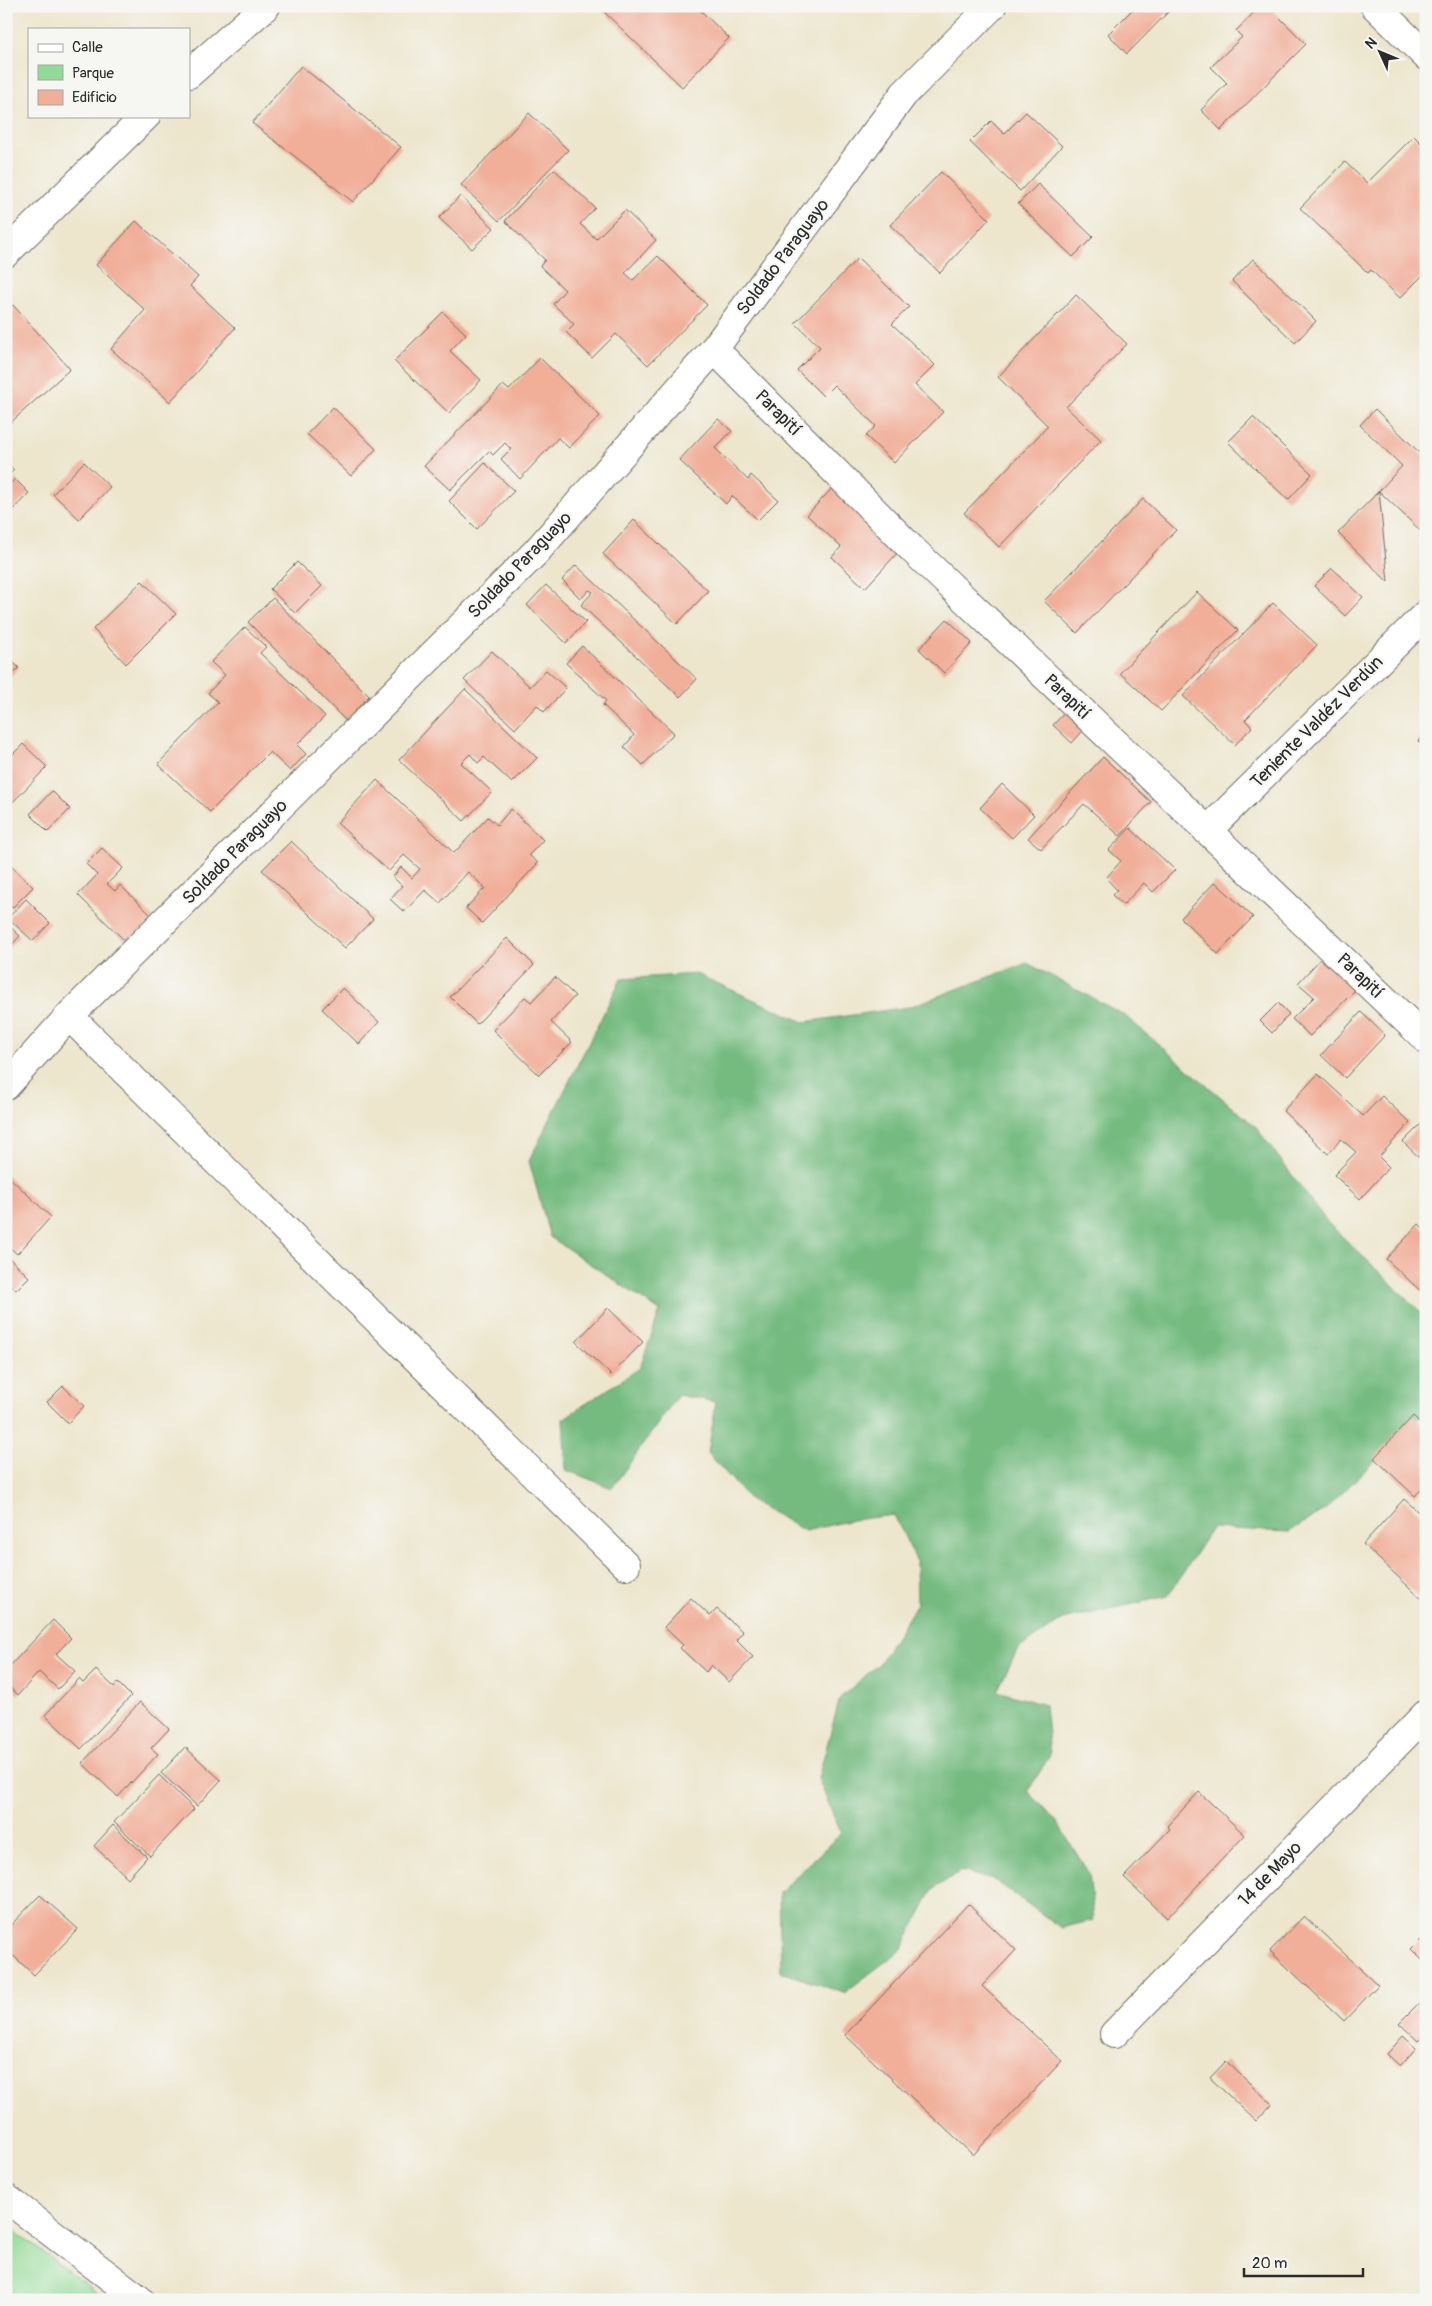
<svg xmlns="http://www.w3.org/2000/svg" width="1432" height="2306" viewBox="0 0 1432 2306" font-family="Pangolin,sans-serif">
	<rect width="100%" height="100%" fill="#f6f6f2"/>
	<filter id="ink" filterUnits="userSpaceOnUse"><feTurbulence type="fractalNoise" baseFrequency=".02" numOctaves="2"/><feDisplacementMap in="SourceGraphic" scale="10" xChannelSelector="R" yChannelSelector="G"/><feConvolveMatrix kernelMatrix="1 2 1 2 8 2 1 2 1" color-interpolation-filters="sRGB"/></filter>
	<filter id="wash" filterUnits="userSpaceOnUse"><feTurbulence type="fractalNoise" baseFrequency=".0096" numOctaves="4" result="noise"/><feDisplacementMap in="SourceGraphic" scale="20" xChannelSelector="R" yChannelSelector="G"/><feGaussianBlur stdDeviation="1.12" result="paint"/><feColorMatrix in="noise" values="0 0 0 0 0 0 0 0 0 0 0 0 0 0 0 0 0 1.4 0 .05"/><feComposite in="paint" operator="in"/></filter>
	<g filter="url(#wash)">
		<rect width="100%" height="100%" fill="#ede6cd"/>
		<path fill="#91db97" stroke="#5e8361" d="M 6,2225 L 107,2300 L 6,2300 Z"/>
		<path fill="#74bb80" stroke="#507356" d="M 1027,963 L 1124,1015 L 1255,1126 L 1328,1223 L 1426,1317 L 1426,1410 L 1327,1508 L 1289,1532 L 1212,1528 L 1168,1596 L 1062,1620 L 1018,1649 L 997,1691 L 1045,1705 L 1050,1755 L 1028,1791 L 1057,1822 L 1089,1874 L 1094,1920 L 1061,1928 L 996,1881 L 961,1871 L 933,1889 L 901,1950 L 844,1993 L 781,1972 L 779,1893 L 841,1833 L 818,1778 L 840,1698 L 879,1664 L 917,1604 L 916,1560 L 894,1515 L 852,1520 L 805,1531 L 750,1500 L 708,1453 L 716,1402 L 678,1395 L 612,1488 L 566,1470 L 563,1419 L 640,1368 L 660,1311 L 550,1237 L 529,1161 L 621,979 L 696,974 L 804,1022 L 909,1007 Z"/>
		<g id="blocks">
			<path fill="#f1ae98" d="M 598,6 L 696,6 L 729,38 L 682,87 Z
				M 1136,6 L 1174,6 L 1127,54 L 1108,34 Z
				M 1260,6 L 1268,6 L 1306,44 L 1221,130 L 1201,110 L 1227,83 L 1211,67 L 1242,37 L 1236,31 Z
				M 301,66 L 401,147 L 353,202 L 252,123 Z
				M 1026,112 L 1062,146 L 1020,191 L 970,142 L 991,121 L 1004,134 Z
				M 529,113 L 568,150 L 499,221 L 461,185 Z
				M 1414,136 L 1426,148 L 1426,272 L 1400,298 L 1371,270 L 1368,273 L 1300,208 L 1345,162 L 1367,183 Z
				M 554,169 L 595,208 L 580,224 L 596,239 L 625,210 L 656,240 L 625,273 L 633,280 L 658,256 L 707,305 L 648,365 L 616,334 L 592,358 L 566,332 L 574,324 L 553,304 L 565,290 L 540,266 L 545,260 L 505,221 Z
				M 941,172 L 989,219 L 940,273 L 890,225 Z
				M 1038,184 L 1093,237 L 1073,257 L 1018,204 Z
				M 460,196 L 494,228 L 472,249 L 439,218 Z
				M 136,221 L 198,277 L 190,286 L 235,328 L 170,402 L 111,349 L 145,310 L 96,265 Z
				M 858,258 L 909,307 L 892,324 L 935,365 L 915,385 L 943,412 L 894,463 L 866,436 L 876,426 L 834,385 L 823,396 L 797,370 L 820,347 L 795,323 Z
				M 1253,259 L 1316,321 L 1295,343 L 1232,281 Z
				M 1076,295 L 1127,344 L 1066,407 L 1101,440 L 999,547 L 964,513 L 1048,426 L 998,377 Z
				M 13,305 L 70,369 L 9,424 L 6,421 L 6,311 Z
				M 443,312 L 466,334 L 450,351 L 481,380 L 449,413 L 394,361 Z
				M 540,358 L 600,416 L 569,448 L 558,438 L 520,479 L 501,459 L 511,449 L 505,443 L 493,455 L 489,451 L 450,490 L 424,466 L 503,385 L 509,390 Z
				M 333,407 L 376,449 L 351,476 L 307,434 Z
				M 1375,409 L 1426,459 L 1426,536 L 1379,491 L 1402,466 L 1360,425 Z
				M 1253,417 L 1312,474 L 1288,500 L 1228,442 Z
				M 718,419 L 732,431 L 715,448 L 748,480 L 751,475 L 778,500 L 758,520 L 732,496 L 726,504 L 679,460 Z
				M 84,462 L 110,487 L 79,519 L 53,494 Z
				M 6,463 L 14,470 L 6,478 Z
				M 485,463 L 514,491 L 477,529 L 449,501 Z
				M 15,479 L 29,493 L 6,517 L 6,488 Z
				M 835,485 L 902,548 L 865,588 L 832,557 L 841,547 L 807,515 Z
				M 1379,491 L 1388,582 L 1338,533 Z
				M 1143,499 L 1176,530 L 1077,633 L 1044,601 Z
				M 634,520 L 708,591 L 677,624 L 603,554 Z
				M 297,562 L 322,586 L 295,613 L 270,589 Z
				M 576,565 L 697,679 L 680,697 L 581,605 L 593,592 L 589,590 L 581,599 L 562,580 Z
				M 1332,568 L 1363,597 L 1345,616 L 1314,586 Z
				M 142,581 L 176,614 L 126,664 L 93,629 Z
				M 546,585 L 586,622 L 566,643 L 527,605 Z
				M 1197,592 L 1238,630 L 1161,711 L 1120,673 Z
				M 273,598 L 369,696 L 346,721 L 248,622 Z
				M 1273,603 L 1317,645 L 1245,720 L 1252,727 L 1235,745 L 1183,696 Z
				M 947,619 L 972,643 L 944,673 L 919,649 Z
				M 245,627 L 266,647 L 260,653 L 325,716 L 297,745 L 306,754 L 290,771 L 270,752 L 210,812 L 158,764 L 218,702 L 208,693 L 225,675 L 211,662 Z
				M 582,646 L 674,733 L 643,765 L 624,747 L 634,735 L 603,705 L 606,701 L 566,663 Z
				M 492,651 L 530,687 L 546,670 L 566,688 L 544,712 L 537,705 L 515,729 L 464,680 Z
				M 6,655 L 19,668 L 6,680 Z
				M 465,689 L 537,758 L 512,783 L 484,757 L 478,763 L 470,754 L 461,763 L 492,792 L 464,821 L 399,760 Z
				M 1071,706 L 1089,724 L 1072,743 L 1053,725 Z
				M 1426,733 L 1426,749 L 1418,741 Z
				M 23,744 L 47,767 L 6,809 L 6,761 Z
				M 1103,757 L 1151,802 L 1120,836 L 1084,804 L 1041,849 L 1028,838 Z
				M 377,780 L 454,853 L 488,817 L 497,825 L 511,809 L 543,840 L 529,855 L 538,863 L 482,923 L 466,908 L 485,888 L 468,872 L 440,903 L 425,890 L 404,912 L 390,899 L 402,886 L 393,877 L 401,867 L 412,878 L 420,869 L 404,855 L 389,871 L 337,823 Z
				M 1002,784 L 1034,815 L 1012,838 L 980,808 Z
				M 52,791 L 70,809 L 48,832 L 30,814 Z
				M 1130,828 L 1175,870 L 1153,892 L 1144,883 L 1123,905 L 1112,895 L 1117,890 L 1106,878 L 1121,861 L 1109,850 Z
				M 291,841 L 373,919 L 345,948 L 262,870 Z
				M 102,848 L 123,868 L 107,884 L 115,891 L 120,885 L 154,918 L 129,945 L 78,895 L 97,875 L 86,864 Z
				M 6,861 L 33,887 L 12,908 L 6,902 Z
				M 1215,882 L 1253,917 L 1218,954 L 1181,918 Z
				M 26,899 L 50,923 L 33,941 L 8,918 Z
				M 6,923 L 20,936 L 6,951 Z
				M 507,938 L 534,965 L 477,1024 L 450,997 Z
				M 1324,955 L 1358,987 L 1310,1036 L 1292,1019 L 1314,997 L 1298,983 Z
				M 555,977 L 575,996 L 551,1022 L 572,1042 L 539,1075 L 493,1030 L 525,997 L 531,1002 Z
				M 343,988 L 379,1022 L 359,1044 L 322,1009 Z
				M 1278,1003 L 1289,1014 L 1272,1033 L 1260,1021 Z
				M 1361,1012 L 1385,1035 L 1345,1078 L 1321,1055 Z
				M 1318,1074 L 1363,1116 L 1382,1096 L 1410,1123 L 1379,1157 L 1389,1167 L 1360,1199 L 1334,1175 L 1356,1152 L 1341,1139 L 1328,1154 L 1283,1111 Z
				M 1426,1119 L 1426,1160 L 1424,1162 L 1403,1142 Z
				M 6,1174 L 51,1217 L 17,1254 L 6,1244 Z
				M 1419,1224 L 1426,1231 L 1426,1296 L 1386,1259 Z
				M 6,1255 L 29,1277 L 16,1290 L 6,1281 Z
				M 608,1308 L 643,1342 L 611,1375 L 576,1342 Z
				M 63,1386 L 84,1406 L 68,1423 L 47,1402 Z
				M 1413,1416 L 1426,1428 L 1426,1484 L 1415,1496 L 1374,1458 Z
				M 1404,1499 L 1426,1519 L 1426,1603 L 1363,1544 Z
				M 691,1598 L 710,1616 L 717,1609 L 743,1632 L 736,1640 L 753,1657 L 729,1682 L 711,1665 L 706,1672 L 680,1648 L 683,1645 L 664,1627 Z
				M 53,1620 L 71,1638 L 56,1654 L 75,1671 L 58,1689 L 39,1672 L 18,1695 L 6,1684 L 6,1670 Z
				M 96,1670 L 114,1687 L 117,1682 L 131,1696 L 81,1749 L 45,1715 L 79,1679 L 83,1683 Z
				M 140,1702 L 169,1729 L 151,1748 L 158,1754 L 118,1797 L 82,1763 Z
				M 185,1747 L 221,1780 L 197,1806 L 161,1773 Z
				M 159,1775 L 194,1809 L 150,1856 L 114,1822 Z
				M 1199,1792 L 1245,1835 L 1167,1918 L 1124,1877 L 1170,1829 L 1167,1826 Z
				M 113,1825 L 147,1857 L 128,1878 L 94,1846 Z
				M 40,1895 L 78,1929 L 34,1975 L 6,1949 L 6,1930 Z
				M 968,1904 L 1016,1950 L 982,1986 L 1062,2061 L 973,2155 L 845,2035 Z
				M 1304,1916 L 1378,1985 L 1344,2021 L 1270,1951 Z
				M 1426,1934 L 1426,1964 L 1411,1949 Z
				M 1422,2000 L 1426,2004 L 1426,2033 L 1418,2041 L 1399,2023 Z
				M 1403,2036 L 1416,2048 L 1400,2066 L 1387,2054 Z
				M 1226,2061 L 1272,2104 L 1256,2121 L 1210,2078 Z"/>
		</g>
	</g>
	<g filter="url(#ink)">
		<use href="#blocks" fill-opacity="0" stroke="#6f6c64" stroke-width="1"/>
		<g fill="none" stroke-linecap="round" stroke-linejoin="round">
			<defs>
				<path id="minor" d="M 1375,6 L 1426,56
					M 714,349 L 912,549 L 1426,1039
					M 1207,831 L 1426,614
					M 69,1016 L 626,1565
					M 1114,2034 L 1426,1714"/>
				<path id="tertiary" d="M 189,74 L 266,6
					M 6,253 L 146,116
					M 6,1086 L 69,1016 L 536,552 L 714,349 L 904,94 L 992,6
					M 6,2198 L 140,2300"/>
			</defs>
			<use href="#minor" stroke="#6f6c64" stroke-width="30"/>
			<use href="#tertiary" stroke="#6f6c64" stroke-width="30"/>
			<use href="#minor" stroke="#fff" stroke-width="28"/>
			<use href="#tertiary" stroke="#fff" stroke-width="28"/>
		</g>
	</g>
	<g text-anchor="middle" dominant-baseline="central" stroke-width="4" stroke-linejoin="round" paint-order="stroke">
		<g font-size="18" fill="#2b2b2b" stroke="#f6f6f2">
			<text transform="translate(783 257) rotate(-53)">Soldado Paraguayo</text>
			<text transform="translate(778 413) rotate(45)">Parapití</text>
			<text transform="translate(520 565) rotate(-46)">Soldado Paraguayo</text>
			<text transform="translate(1067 697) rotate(44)">Parapití</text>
			<text transform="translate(1317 722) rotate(-45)">Teniente Valdéz Verdún</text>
			<text transform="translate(235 852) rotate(-45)">Soldado Paraguayo</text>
			<text transform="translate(1360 976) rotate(44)">Parapití</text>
			<text transform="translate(1270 1874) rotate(-46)">14 de Mayo</text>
		</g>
	</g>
	<rect width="1432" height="2306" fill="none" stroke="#f6f6f2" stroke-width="25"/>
	<rect x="28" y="28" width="162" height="90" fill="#f6f6f2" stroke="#a5a5a2"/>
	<rect x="38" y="44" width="25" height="8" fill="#ffffff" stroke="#a5a5a2"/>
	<text x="72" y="52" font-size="15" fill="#2b2b2b">Calle</text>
	<rect x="38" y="65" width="25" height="15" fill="#91db97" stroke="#a5a5a2"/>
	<text x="72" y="78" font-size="15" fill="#2b2b2b">Parque</text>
	<rect x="38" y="90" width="25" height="15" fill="#f1ae98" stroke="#a5a5a2"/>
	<text x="72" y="102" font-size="15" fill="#2b2b2b">Edificio</text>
	<g transform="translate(1380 52) rotate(314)" stroke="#f6f6f2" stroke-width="4" paint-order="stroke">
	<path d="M0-4L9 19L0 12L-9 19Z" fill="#2b2b2b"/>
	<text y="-8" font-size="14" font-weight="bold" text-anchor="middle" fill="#2b2b2b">N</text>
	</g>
	<path d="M1244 2268v8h119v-8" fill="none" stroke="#2b2b2b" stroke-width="2.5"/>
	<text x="1252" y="2268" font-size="15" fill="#2b2b2b" stroke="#f6f6f2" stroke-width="4" paint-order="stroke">20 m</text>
</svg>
